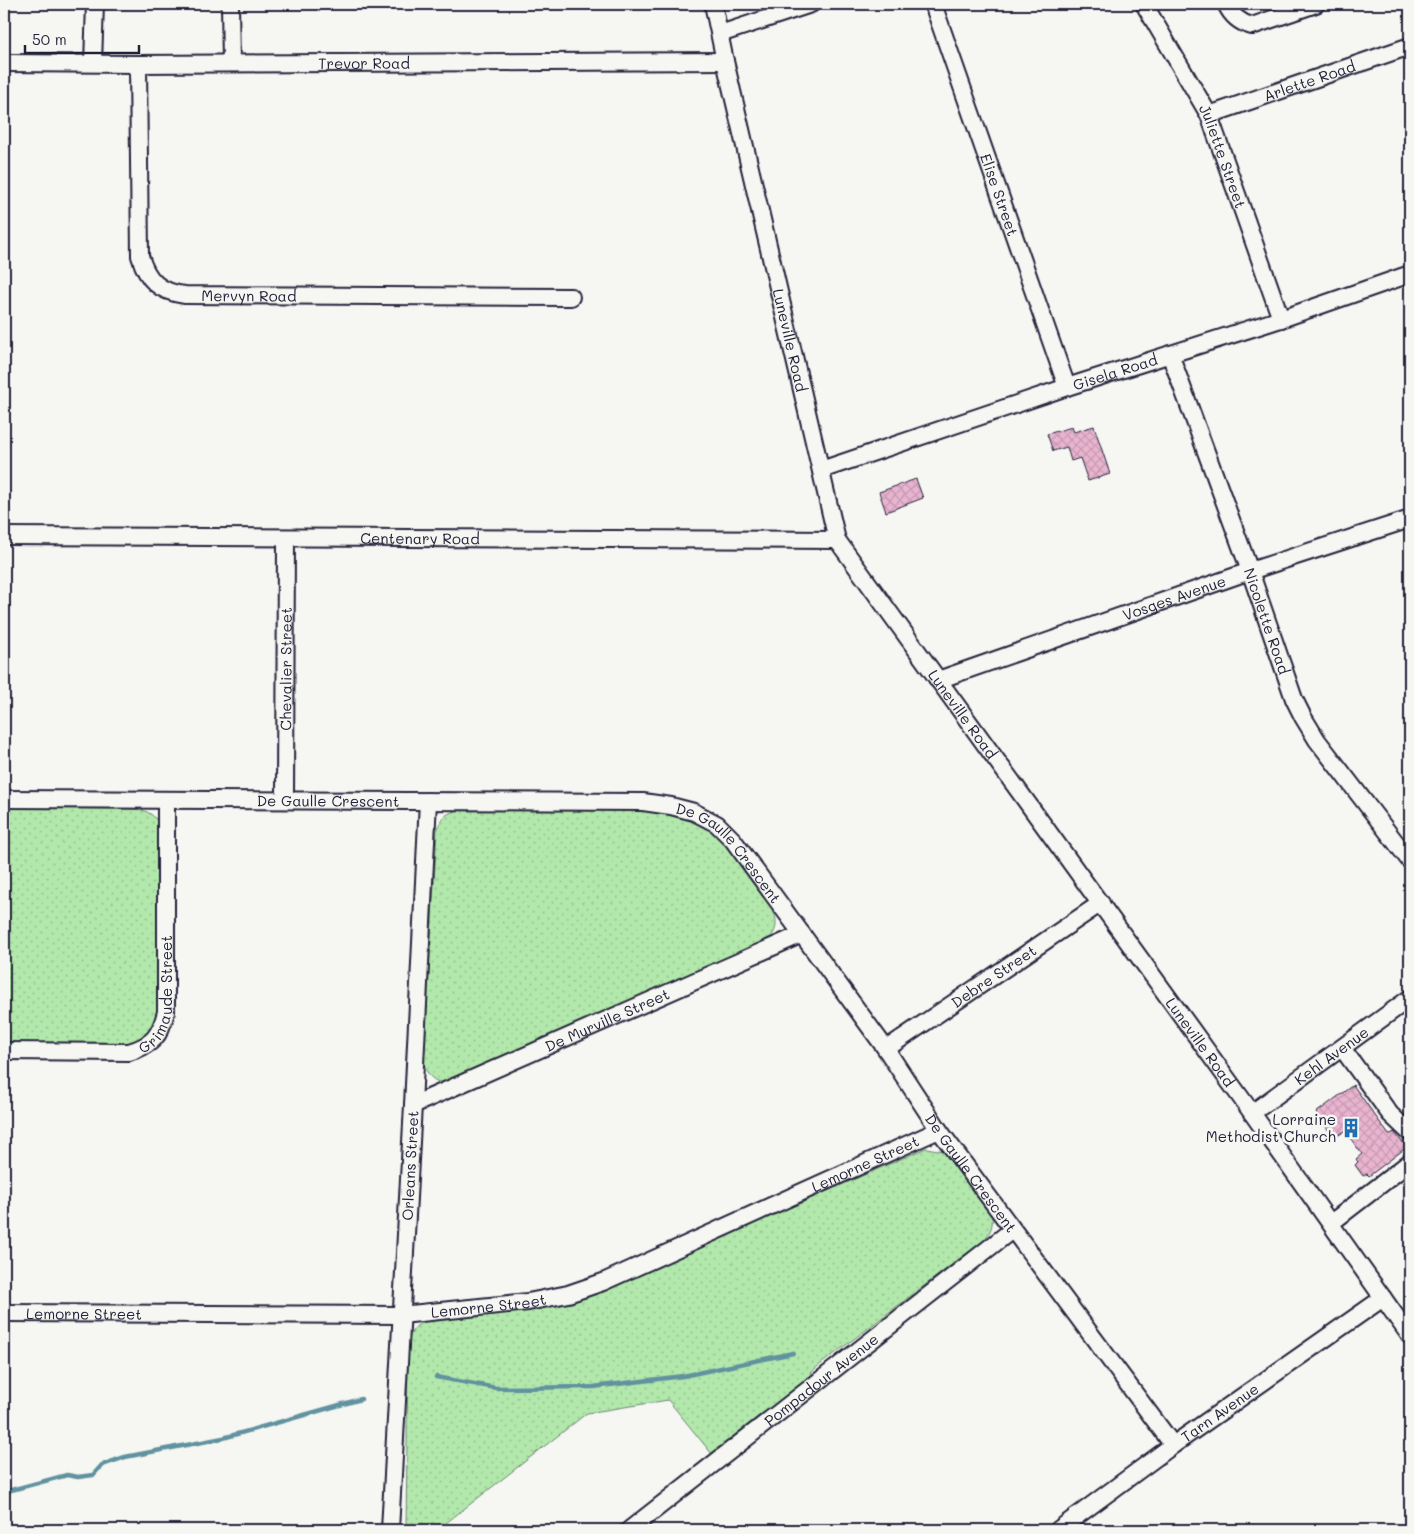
<svg xmlns="http://www.w3.org/2000/svg" width="1414" height="1534" viewBox="0 0 1414 1534" font-family="Mali,sans-serif">
	<defs>
		<pattern id="park-dots" width="8" height="8" patternUnits="userSpaceOnUse" patternTransform="scale(1.25)"><rect width="8" height="8" fill="#b2e8ab"/><path d="M2 2h.1M6 6h.1" fill="none" stroke="#99c794" stroke-width="1.8" stroke-linecap="round"/></pattern>
		<pattern id="building-cross-hatch" width="8" height="8" patternUnits="userSpaceOnUse" patternTransform="scale(1.25)"><rect width="8" height="8" fill="#e9b4cf"/><path d="M0 0l8 8M0 8l8-8" fill="none" stroke="#c89ab3"/></pattern>
	</defs>
	<rect width="100%" height="100%" fill="#f6f6f2"/>
	<filter id="ink" filterUnits="userSpaceOnUse"><feTurbulence type="fractalNoise" baseFrequency=".02" numOctaves="2"/><feDisplacementMap in="SourceGraphic" scale="10" xChannelSelector="R" yChannelSelector="G"/><feConvolveMatrix kernelMatrix="1 2 1 2 8 2 1 2 1" color-interpolation-filters="sRGB"/></filter>
	<g filter="url(#ink)">
		<path fill="url(#park-dots)" stroke="#6a8573" d="M 4,808 L 137,809 C 149,811 156,816 161,828 L 159,1016 L 149,1033 L 143,1038 L 130,1043 L 123,1044 L 4,1043 Z
			M 526,809 L 673,811 L 709,827 L 716,833 L 727,846 L 771,907 C 779,920 778,933 765,942 L 445,1083 C 433,1082 427,1075 424,1064 L 437,829 C 442,817 447,812 460,810 Z
			M 926,1148 L 944,1151 L 950,1155 L 991,1211 C 994,1224 992,1231 983,1241 L 817,1367 L 811,1373 L 812,1376 L 712,1454 L 668,1400 L 587,1413 L 437,1530 L 406,1530 L 408,1345 C 411,1326 418,1323 435,1319 L 556,1306 L 578,1300 Z"/>
		<g fill="none" stroke-linecap="round" stroke-linejoin="round">
			<path stroke="#60929f" stroke-width="4.5" d="M 436,1377 L 496,1388 L 593,1387 L 683,1376 L 793,1353
				M 4,1492 L 67,1475 L 78,1477 L 93,1475 L 102,1465 L 125,1457 L 223,1438 L 361,1399"/>
		</g>
		<path fill="url(#building-cross-hatch)" stroke="#22223b" d="M 1094,426 L 1110,474 L 1088,481 L 1080,458 L 1071,461 L 1067,447 L 1053,451 L 1047,434 L 1072,427 L 1074,432 Z
			M 916,479 L 923,498 L 886,512 L 879,492 Z
			M 1353,1085 L 1389,1135 L 1394,1132 L 1407,1147 L 1369,1176 L 1367,1174 L 1363,1176 L 1355,1165 L 1358,1162 L 1356,1159 L 1362,1154 L 1345,1131 L 1334,1138 L 1316,1113 Z"/>
		<g fill="none" stroke-linecap="round" stroke-linejoin="round">
			<defs>
				<g id="minor">
					<path d="M 230,4 L 231,63"/>
					<path id="s1" d="M 713,4 L 725,61 L 837,540 L 1252,1113 L 1410,1336"/>
					<path id="s2" d="M 933,4 L 1067,387"/>
					<path id="s3" d="M 1144,4 L 1209,115 L 1281,319"/>
					<path d="M 1226,4 C 1231,15 1240,23 1252,26 L 1316,4"/>
					<path d="M 720,34 L 811,4"/>
					<path id="s4" d="M 4,63 L 138,64 L 725,61"/>
					<path d="M 93,63 L 95,4"/>
					<path id="s5" d="M 138,64 L 140,256 C 147,280 159,292 185,295 L 571,297"/>
					<path id="s6" d="M 1209,115 L 1410,46"/>
					<path id="s7" d="M 1170,354 L 1250,571 L 1294,699 L 1303,717 L 1317,740 L 1410,861"/>
					<path id="s8" d="M 821,470 L 1067,387 L 1281,319 L 1410,274"/>
					<path id="s9" d="M 4,536 L 837,540"/>
					<path id="s10" d="M 938,680 L 1250,571 L 1410,519"/>
					<path id="s11" d="M 4,799 L 643,802 L 671,806 L 694,812 L 717,824 L 733,840 L 886,1049 L 939,1130 L 1173,1445"/>
					<path id="s12" d="M 285,800 L 286,538"/>
					<path d="M 1342,1048 L 1390,1114 L 1410,1133"/>
					<path id="s13" d="M 886,1049 L 1101,903"/>
					<path id="s14" d="M 4,1051 L 129,1052 C 153,1045 160,1036 166,1012 L 166,800"/>
					<path id="s15" d="M 413,1105 L 802,934"/>
					<path id="s16" d="M 1252,1113 L 1410,998"/>
					<path d="M 1331,1223 L 1410,1162"/>
					<path id="s17" d="M 4,1313 L 401,1315 L 528,1302 L 568,1294 L 603,1282 L 939,1130"/>
					<path id="s18" d="M 390,1530 L 413,1105 L 428,801"/>
					<path id="s19" d="M 629,1530 L 1012,1230"/>
					<path id="s20" d="M 1058,1530 L 1173,1445 L 1383,1298"/>
				</g>
			</defs>
			<use href="#minor" stroke="#22223b" stroke-width="20"/>
			<use href="#minor" stroke="#f6f6f2" stroke-width="16"/>
		</g>
	</g>
	<defs>
		<symbol id="building-bare" viewBox="-9 -9 18 18"><path d="M-4-6H4V6H1V3H-1V6H-4ZM-2.5-4.3h1.7v1.8h-1.7ZM.8-4.3h1.7v1.8H.8ZM-2.5-1h1.7V.8h-1.7ZM.8-1h1.7V.8H.8Z" fill="#1f6fb2" stroke="#f6f6f2" stroke-width="2.5" paint-order="stroke"/></symbol>
	</defs>
	<g fill-rule="evenodd">
		<use href="#building-bare" x="1337" y="1114" width="28" height="28"/>
	</g>
	<g text-anchor="middle" dominant-baseline="central" stroke-width="5" stroke-linejoin="round" paint-order="stroke">
		<g font-size="15" fill="#22223b" stroke="#f6f6f2">
			<text stroke="none"><textPath href="#s4" startOffset="360">Trevor Road</textPath></text>
			<text stroke="none"><textPath href="#s6" startOffset="106">Arlette Road</textPath></text>
			<text stroke="none"><textPath href="#s3" startOffset="172">Juliette Street</textPath></text>
			<text stroke="none"><textPath href="#s2" startOffset="202">Elise Street</textPath></text>
			<text stroke="none"><textPath href="#s5" startOffset="320">Mervyn Road</textPath></text>
			<text stroke="none"><textPath href="#s1" startOffset="345">Luneville Road</textPath></text>
			<text stroke="none"><textPath href="#s8" startOffset="310">Gisela Road</textPath></text>
			<text stroke="none"><textPath href="#s9" startOffset="416">Centenary Road</textPath></text>
			<text stroke="none"><textPath href="#s10" startOffset="250">Vosges Avenue</textPath></text>
			<text stroke="none"><textPath href="#s7" startOffset="284">Nicolette Road</textPath></text>
			<text stroke="none"><textPath href="#s12" startOffset="131">Chevalier Street</textPath></text>
			<text stroke="none"><textPath href="#s1" startOffset="765">Luneville Road</textPath></text>
			<text stroke="none"><textPath href="#s11" startOffset="324">De Gaulle Crescent</textPath></text>
			<text stroke="none"><textPath href="#s11" startOffset="744">De Gaulle Crescent</textPath></text>
			<text stroke="none"><textPath href="#s13" startOffset="130">Debre Street</textPath></text>
			<text stroke="none"><textPath href="#s14" startOffset="198">Grimaude Street</textPath></text>
			<text stroke="none"><textPath href="#s15" startOffset="212">De Murville Street</textPath></text>
			<text stroke="none"><textPath href="#s1" startOffset="1170">Luneville Road</textPath></text>
			<text stroke="none"><textPath href="#s16" startOffset="98">Kehl Avenue</textPath></text>
			<text stroke="none"><textPath href="#s17" startOffset="890">Lemorne Street</textPath></text>
			<text stroke="none"><textPath href="#s18" startOffset="365">Orleans Street</textPath></text>
			<text stroke="none"><textPath href="#s11" startOffset="1149">De Gaulle Crescent</textPath></text>
			<text stroke="none"><textPath href="#s17" startOffset="485">Lemorne Street</textPath></text>
			<text stroke="none"><textPath href="#s17" startOffset="80">Lemorne Street</textPath></text>
			<text stroke="none"><textPath href="#s19" startOffset="244">Pompadour Avenue</textPath></text>
			<text stroke="none"><textPath href="#s20" startOffset="200">Tarn Avenue</textPath></text>
		</g>
		<g font-size="15" fill="#22223b" stroke="#f6f6f2" text-anchor="end">
			<text x="1336" y="1119">Lorraine<tspan x="1336" dy="17">Methodist Church</tspan></text>
		</g>
	</g>
	<rect width="1414" height="1534" fill="none" stroke="#f6f6f2" stroke-width="20"/>
	<rect x="10" y="10" width="1394" height="1514" fill="none" stroke="#22223b" stroke-width="2" filter="url(#ink)"/>
	<path d="M25 45v8h114v-8" fill="none" stroke="#22223b" stroke-width="2.5"/>
	<text x="32" y="45" font-size="15" fill="#22223b" stroke="#f6f6f2" stroke-width="4" paint-order="stroke">50 m</text>
</svg>
